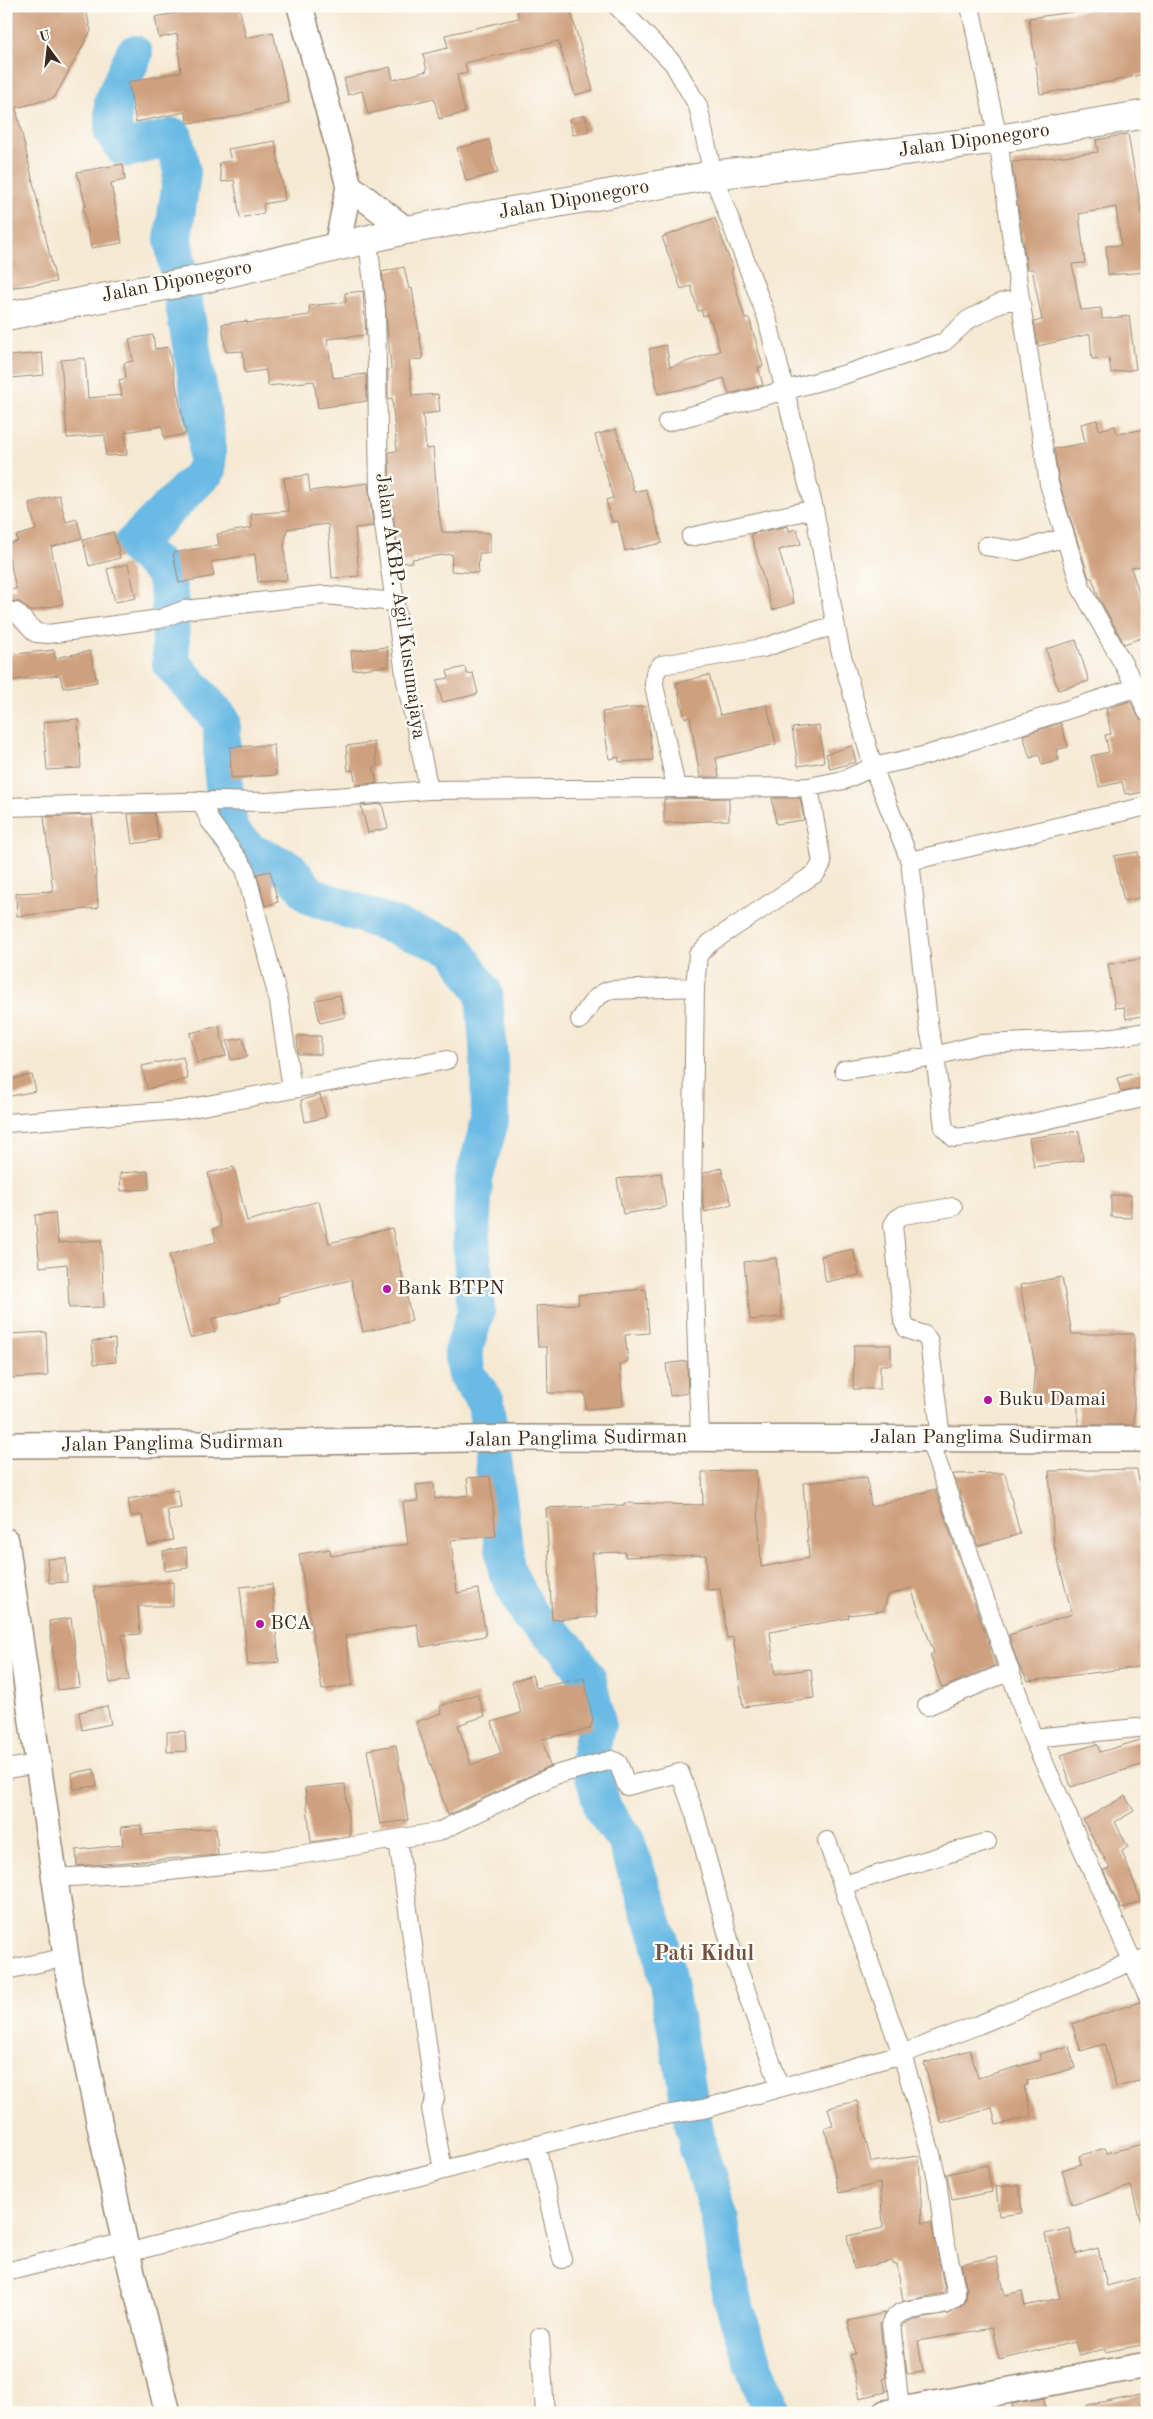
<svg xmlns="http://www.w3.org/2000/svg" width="1153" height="2419" viewBox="0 0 1153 2419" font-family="'Old Standard TT',serif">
	<rect width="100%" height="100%" fill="#fdfcf7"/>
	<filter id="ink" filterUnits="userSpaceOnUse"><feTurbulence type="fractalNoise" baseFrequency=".02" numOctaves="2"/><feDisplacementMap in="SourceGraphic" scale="10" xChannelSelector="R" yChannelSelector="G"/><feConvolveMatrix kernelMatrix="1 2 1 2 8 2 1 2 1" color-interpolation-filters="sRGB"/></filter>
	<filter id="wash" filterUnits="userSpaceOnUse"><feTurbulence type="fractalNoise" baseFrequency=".0096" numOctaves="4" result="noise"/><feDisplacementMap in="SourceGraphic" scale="20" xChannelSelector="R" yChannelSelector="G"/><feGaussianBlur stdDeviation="1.12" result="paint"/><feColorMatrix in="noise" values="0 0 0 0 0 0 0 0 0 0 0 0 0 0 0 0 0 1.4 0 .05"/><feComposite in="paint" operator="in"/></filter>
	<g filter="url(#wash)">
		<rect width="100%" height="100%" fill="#f5e9d3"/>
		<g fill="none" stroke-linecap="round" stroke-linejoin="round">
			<path stroke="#69bae4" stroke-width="38" d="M 134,54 L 113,101 L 113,132 L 125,149 L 174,137 L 182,172 L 173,239 L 207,439 L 207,470 L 133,544 L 164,571 L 170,599 L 171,663 L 222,721 L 222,768 L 230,833 L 252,853 L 289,869 L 311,896 L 453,947 L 484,993 L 489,1059 L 490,1121 L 474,1178 L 471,1239 L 476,1312 L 463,1352 L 467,1375 L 486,1402 L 507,1571 L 529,1615 L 567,1648 L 587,1677 L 597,1723 L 589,1758 L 603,1809 L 626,1841 L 660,1941 L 698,2148 L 719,2215 L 730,2291 L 753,2365 L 773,2413"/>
		</g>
		<g id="blocks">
			<path fill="#cfa07e" d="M 6,6 L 85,6 L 91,31 L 54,98 L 16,108 L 56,282 L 6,288 Z
				M 214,6 L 239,6 L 246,38 L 273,32 L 289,102 L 221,120 L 187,123 L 186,112 L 136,122 L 128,82 L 181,72 L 177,34 L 159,38 L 155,17 Z
				M 535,6 L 569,6 L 593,90 L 575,95 L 558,41 L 465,63 L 467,73 L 457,75 L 465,113 L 439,119 L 434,98 L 368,114 L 362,91 L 348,95 L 344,79 L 390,67 L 393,80 L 427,71 L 423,54 L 448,48 L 445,35 L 519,18 L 517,11 Z
				M 1086,6 L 1147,6 L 1147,73 L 1115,81 L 1040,94 L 1029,18 L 1087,10 Z
				M 585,115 L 589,131 L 573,135 L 569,119 Z
				M 1128,134 L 1142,216 L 1147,216 L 1147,240 L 1145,240 L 1147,272 L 1108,275 L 1106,246 L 1121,245 L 1116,207 L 1079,214 L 1085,263 L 1072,264 L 1081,310 L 1101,308 L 1102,319 L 1129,316 L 1136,369 L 1111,373 L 1109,358 L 1092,359 L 1090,334 L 1038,346 L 1034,322 L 1042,320 L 1032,269 L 1027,269 L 1012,162 L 1098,152 L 1096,140 Z
				M 489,140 L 498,173 L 466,181 L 457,148 Z
				M 275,141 L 285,200 L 263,204 L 264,213 L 240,218 L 234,180 L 222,182 L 219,163 L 231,161 L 228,149 Z
				M 123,164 L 125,180 L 111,183 L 122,243 L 91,248 L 83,206 L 86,206 L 77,172 Z
				M 715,218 L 733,270 L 731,271 L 745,319 L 749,318 L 763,366 L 758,367 L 763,385 L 729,394 L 724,378 L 699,386 L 658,394 L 649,349 L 666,345 L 670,367 L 720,351 L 711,320 L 709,321 L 707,314 L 703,316 L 701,310 L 698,311 L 691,286 L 681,289 L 662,237 Z
				M 404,267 L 409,289 L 412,288 L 423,359 L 409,360 L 412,396 L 438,394 L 440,412 L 423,414 L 426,449 L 433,448 L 438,508 L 442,532 L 490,533 L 490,553 L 479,553 L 478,573 L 451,571 L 452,554 L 412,559 L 413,562 L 400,563 L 390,489 L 389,452 L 397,451 L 392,398 L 388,399 L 388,371 L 391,368 L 382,272 Z
				M 363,291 L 366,335 L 327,339 L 333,378 L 366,374 L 367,401 L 318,408 L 314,381 L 268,386 L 266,370 L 245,373 L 243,351 L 226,352 L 222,324 L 247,321 L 247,323 L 310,315 L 309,306 L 346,302 L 345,293 Z
				M 153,335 L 155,349 L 168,347 L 186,434 L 164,438 L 162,426 L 125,432 L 127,455 L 106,456 L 105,435 L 67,438 L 61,360 L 85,358 L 88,398 L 122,395 L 119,380 L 126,378 L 124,363 L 133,361 L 129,339 Z
				M 42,353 L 44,375 L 11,378 L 10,356 Z
				M 1097,420 L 1099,430 L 1115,426 L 1117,434 L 1147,429 L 1147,547 L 1141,548 L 1145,565 L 1131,568 L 1147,618 L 1147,636 L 1124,644 L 1099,598 L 1092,578 L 1089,578 L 1059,482 L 1054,449 L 1085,443 L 1081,424 Z
				M 616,429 L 634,492 L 646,489 L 662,543 L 625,551 L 618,521 L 612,522 L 606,500 L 613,498 L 595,435 Z
				M 308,475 L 310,491 L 368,483 L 373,526 L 355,528 L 359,576 L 332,578 L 328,524 L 287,529 L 284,547 L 287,580 L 258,582 L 255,554 L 211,562 L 214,576 L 179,583 L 173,553 L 219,545 L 217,534 L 252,528 L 251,514 L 289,511 L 284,478 Z
				M 59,495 L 66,522 L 77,519 L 82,538 L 51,547 L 63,604 L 30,611 L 20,602 L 6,601 L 6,590 L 16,589 L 6,544 L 18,541 L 16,536 L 36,530 L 29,503 Z
				M 788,526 L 789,531 L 797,529 L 801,544 L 779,550 L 794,603 L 772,610 L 751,534 Z
				M 114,532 L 120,558 L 89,566 L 83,540 Z
				M 128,564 L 136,598 L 115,602 L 107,569 Z
				M 1076,640 L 1089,681 L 1058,690 L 1046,649 Z
				M 387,647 L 389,666 L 353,670 L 351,651 Z
				M 54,650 L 55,658 L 90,651 L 97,682 L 63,688 L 60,675 L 6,681 L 6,655 Z
				M 465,667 L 467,674 L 473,673 L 478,694 L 442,702 L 437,680 L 449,678 L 447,671 Z
				M 709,675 L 720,715 L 767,705 L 776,744 L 716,758 L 719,777 L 700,777 L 690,717 L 685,718 L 676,683 Z
				M 1130,701 L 1138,717 L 1147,722 L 1147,791 L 1130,795 L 1130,793 L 1125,794 L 1122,782 L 1099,787 L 1091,756 L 1109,752 L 1105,735 L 1111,734 L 1106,709 Z
				M 646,706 L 653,760 L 619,762 L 619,757 L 609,759 L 602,712 Z
				M 78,719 L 81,768 L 47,770 L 43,722 Z
				M 1061,723 L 1068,747 L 1056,750 L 1059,760 L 1042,765 L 1039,755 L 1030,758 L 1023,735 Z
				M 819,725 L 824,762 L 798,766 L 792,728 Z
				M 374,742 L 377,767 L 373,768 L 377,783 L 356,785 L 353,770 L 348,771 L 346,746 Z
				M 274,745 L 276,775 L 231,778 L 230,747 Z
				M 852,746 L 856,762 L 830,769 L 826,754 Z
				M 729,798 L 729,820 L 664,823 L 664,799 Z
				M 772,798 L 800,798 L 804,820 L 776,824 Z
				M 382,804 L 388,828 L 368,833 L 361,806 Z
				M 154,813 L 159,840 L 132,844 L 128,814 Z
				M 92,815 L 98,908 L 17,916 L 16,893 L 53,891 L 44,817 Z
				M 1138,852 L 1139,858 L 1147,857 L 1147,896 L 1124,901 L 1114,856 Z
				M 270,871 L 278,902 L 265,906 L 257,874 Z
				M 1147,958 L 1147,1015 L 1126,1019 L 1124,1007 L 1115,1008 L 1108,964 Z
				M 340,995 L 345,1017 L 320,1023 L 315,1000 Z
				M 219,1026 L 226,1056 L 197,1063 L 190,1033 Z
				M 297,1036 L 321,1036 L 321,1054 L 298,1054 Z
				M 243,1038 L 247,1057 L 231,1060 L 227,1041 Z
				M 183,1057 L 188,1079 L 147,1089 L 142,1066 Z
				M 1147,1070 L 1147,1087 L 1121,1092 L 1117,1078 Z
				M 32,1075 L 36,1091 L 6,1097 L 6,1080 Z
				M 320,1095 L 326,1117 L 305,1122 L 301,1100 Z
				M 1079,1131 L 1083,1160 L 1034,1167 L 1029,1138 Z
				M 234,1167 L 247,1221 L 319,1201 L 329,1243 L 392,1228 L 412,1321 L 363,1332 L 351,1280 L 278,1297 L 279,1302 L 212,1319 L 215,1332 L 190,1338 L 169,1255 L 216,1242 L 213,1229 L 221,1227 L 208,1173 Z
				M 721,1168 L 732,1204 L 705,1212 L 703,1205 L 703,1173 Z
				M 148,1171 L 149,1189 L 121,1191 L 120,1173 Z
				M 661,1173 L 666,1207 L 623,1214 L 617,1179 Z
				M 1111,1195 L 1131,1195 L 1131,1218 L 1111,1217 Z
				M 55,1213 L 58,1243 L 101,1240 L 104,1307 L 69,1308 L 67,1264 L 40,1267 L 35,1215 Z
				M 853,1249 L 859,1275 L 826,1282 L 821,1256 Z
				M 776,1258 L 782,1317 L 750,1320 L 744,1262 Z
				M 1062,1277 L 1072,1334 L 1134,1334 L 1134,1425 L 1078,1425 L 1078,1403 L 1032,1403 L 1035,1366 L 1020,1285 Z
				M 646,1289 L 649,1333 L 625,1335 L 628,1361 L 620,1365 L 623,1406 L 586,1409 L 585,1393 L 548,1393 L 547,1347 L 538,1347 L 536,1306 L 579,1304 L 578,1295 Z
				M 46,1332 L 48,1376 L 11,1378 L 9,1334 Z
				M 115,1339 L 116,1362 L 94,1364 L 92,1341 Z
				M 854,1345 L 891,1345 L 891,1365 L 880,1365 L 880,1389 L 853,1389 Z
				M 687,1361 L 688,1393 L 670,1396 L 666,1364 Z
				M 1137,1469 L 1147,1539 L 1147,1666 L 1028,1681 L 1019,1666 L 1009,1635 L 1072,1614 L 1054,1545 L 1049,1471 Z
				M 756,1470 L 761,1567 L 809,1558 L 803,1483 L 867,1477 L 871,1507 L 935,1489 L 996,1665 L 942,1688 L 930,1655 L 934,1653 L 911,1588 L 888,1595 L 883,1611 L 848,1615 L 849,1618 L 770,1632 L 775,1674 L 811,1669 L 814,1698 L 743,1707 L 733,1637 L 727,1638 L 720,1589 L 707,1590 L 706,1555 L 625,1557 L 625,1552 L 592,1553 L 597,1617 L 552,1620 L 546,1508 L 624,1505 L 624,1503 L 703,1505 L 702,1472 Z
				M 1005,1473 L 1020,1534 L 978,1546 L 953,1474 Z
				M 490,1476 L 496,1536 L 451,1540 L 457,1593 L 478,1589 L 486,1636 L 421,1647 L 417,1624 L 345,1636 L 353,1685 L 322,1690 L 299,1554 L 330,1549 L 331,1556 L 408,1544 L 403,1502 L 418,1501 L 416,1485 L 434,1483 L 435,1499 L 469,1495 L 467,1478 Z
				M 178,1490 L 181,1508 L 167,1510 L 173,1540 L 148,1545 L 142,1515 L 131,1516 L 128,1499 Z
				M 186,1547 L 188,1568 L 165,1571 L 163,1551 Z
				M 66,1558 L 67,1582 L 49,1583 L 47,1559 Z
				M 173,1582 L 173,1606 L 138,1606 L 140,1634 L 122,1635 L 129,1680 L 110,1683 L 94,1587 Z
				M 272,1584 L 279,1662 L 248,1665 L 240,1587 Z
				M 71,1618 L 80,1687 L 58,1690 L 49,1621 Z
				M 532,1675 L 536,1688 L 584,1678 L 593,1720 L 590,1729 L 542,1739 L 550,1766 L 448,1815 L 416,1722 L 442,1713 L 440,1706 L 477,1694 L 485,1716 L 458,1725 L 471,1765 L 501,1754 L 492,1722 L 521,1713 L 512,1682 Z
				M 107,1706 L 111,1724 L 82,1730 L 79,1712 Z
				M 185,1731 L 186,1751 L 167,1752 L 167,1732 Z
				M 1147,1738 L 1147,1763 L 1071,1787 L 1061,1755 L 1097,1744 L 1100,1752 Z
				M 396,1745 L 408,1820 L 380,1824 L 367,1750 Z
				M 94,1769 L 97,1786 L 74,1789 L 72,1773 Z
				M 345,1784 L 350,1836 L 311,1842 L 305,1788 Z
				M 1125,1796 L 1134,1811 L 1115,1822 L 1128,1847 L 1122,1851 L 1141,1901 L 1121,1909 L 1103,1870 L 1110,1868 L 1083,1820 Z
				M 141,1825 L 142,1835 L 216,1828 L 218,1855 L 77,1866 L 76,1850 L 123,1845 L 121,1827 Z
				M 1140,2002 L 1147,2004 L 1147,2079 L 1116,2087 L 1104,2044 L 1081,2051 L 1072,2024 Z
				M 1069,2046 L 1075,2068 L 1027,2081 L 1028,2085 L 1024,2086 L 1032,2116 L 996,2125 L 992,2108 L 941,2123 L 924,2063 L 970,2050 L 978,2078 L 1041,2060 L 1039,2054 Z
				M 857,2101 L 871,2162 L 919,2156 L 922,2223 L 931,2222 L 945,2290 L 941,2294 L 903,2301 L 897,2264 L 893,2264 L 892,2261 L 854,2269 L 847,2236 L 883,2228 L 880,2183 L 839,2193 L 825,2128 L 833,2126 L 828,2108 Z
				M 1147,2143 L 1147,2223 L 1141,2224 L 1131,2186 L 1072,2205 L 1062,2170 L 1081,2164 L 1079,2156 L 1105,2148 L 1107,2153 Z
				M 987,2165 L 992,2192 L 952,2200 L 947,2174 Z
				M 1019,2185 L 1022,2213 L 999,2216 L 996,2187 Z
				M 1070,2228 L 1076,2254 L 1098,2248 L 1107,2286 L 1147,2275 L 1147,2344 L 1105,2352 L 1105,2349 L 1079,2355 L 1075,2342 L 999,2360 L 992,2328 L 918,2341 L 923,2372 L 907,2374 L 902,2326 L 909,2321 L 948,2314 L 963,2305 L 966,2301 L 967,2289 L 961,2264 L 996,2256 L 1005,2295 L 1022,2291 L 1025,2306 L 1060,2298 L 1045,2234 Z
				M 885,2313 L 880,2324 L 886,2378 L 883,2378 L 886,2392 L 860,2398 L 850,2355 L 855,2354 L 848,2321 Z
				M 1140,2394 L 1143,2413 L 1087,2413 L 1087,2405 Z
				M 1044,2398 L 1046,2413 L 1013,2413 L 1012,2404 Z"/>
		</g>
	</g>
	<g filter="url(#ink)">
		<use href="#blocks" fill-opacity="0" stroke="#988a78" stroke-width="1"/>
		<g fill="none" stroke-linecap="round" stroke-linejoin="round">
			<defs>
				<path id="street" d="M 617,6 L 673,63 L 698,106 L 713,175 L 767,318 L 814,509 L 840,649 L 873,767 L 910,861 L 929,1029 L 935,1056 L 981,1044 L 1101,1039 L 1147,1032
					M 970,6 L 998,139 L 1020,298 L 1049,484 L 1081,588 L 1136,687 L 1147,712
					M 368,241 L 376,310 L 379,490 L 406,681 L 429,790
					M 667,422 L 846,374 L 944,342 L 968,320 L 1000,303 L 1020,298
					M 691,537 L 814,509
					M 986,546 L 1019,551 L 1065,537
					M 6,612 L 16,612 L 36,633 L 48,634 L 160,619 L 184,610 L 296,598 L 325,595 L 395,602
					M 676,787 L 654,685 L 655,673 L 661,665 L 763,648 L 804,634 L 834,626
					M 201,801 L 210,821 L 245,869 L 279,1002 L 292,1089
					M 6,807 L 219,801 L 268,802 L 429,790 L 809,787 L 844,780 L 873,767 L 927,755 L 1147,684
					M 910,861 L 1147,806
					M 580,1020 C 589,1007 595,994 611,990 L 695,987
					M 844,1070 L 935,1056 L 944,1128 L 954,1138 L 974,1136 L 1147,1097
					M 6,1123 L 181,1110 L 447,1060
					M 700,1438 L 692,1200 L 695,987 L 698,955 L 710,943 L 816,873 L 822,863 L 809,787
					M 929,1438 L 1033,1738 L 1147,1994
					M 941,1438 L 929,1341 L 924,1335 L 907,1329 L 903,1321 L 893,1225 L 897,1219 L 903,1215 L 953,1207
					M 927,1706 L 1010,1671
					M 1033,1738 L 1147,1727
					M 6,1769 L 38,1764
					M 398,1840 L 435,2099 L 431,2109 L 443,2169
					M 827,1841 L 902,2054 L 931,2154 L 937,2179 L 944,2237 L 956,2289 L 956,2297 C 952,2300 947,2304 942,2305 C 925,2310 899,2305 891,2323 L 900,2410
					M 54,1878 L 169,1871 L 275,1859 L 438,1832 L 555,1775 L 612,1760 L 618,1763 L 627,1786 L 680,1773 L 695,1815 L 733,1954 L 780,2087
					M 843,1885 L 987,1842
					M 6,1970 L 67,1957
					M 536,2145 L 562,2259
					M 127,2253 L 634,2120 L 703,2109 L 902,2054 L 978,2025 L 1133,1961 L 1147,1958
					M 6,2272 L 125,2242
					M 540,2337 L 545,2413"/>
				<path id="secondary" d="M 300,6 L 349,186 L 337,247
					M 349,186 L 406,230
					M 6,1445 L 208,1444 L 517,1438 L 1147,1439
					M 6,1541 L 70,1984 L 127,2253 L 168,2413
					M 885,2413 L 1147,2365"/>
				<path id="primary" d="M 6,316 L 208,278 L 406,230 L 713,175 L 998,139 L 1147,114"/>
			</defs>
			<use href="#street" stroke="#988a78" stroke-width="20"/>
			<use href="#secondary" stroke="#988a78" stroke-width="28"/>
			<use href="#primary" stroke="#988a78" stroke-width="30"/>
			<use href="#street" stroke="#fff" stroke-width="18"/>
			<use href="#secondary" stroke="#fff" stroke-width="25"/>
			<use href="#primary" stroke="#fff" stroke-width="28"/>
		</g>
	</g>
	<g fill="#b5179e" stroke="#fdfcf7" stroke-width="2">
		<circle cx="387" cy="1289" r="5"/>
		<circle cx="988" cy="1400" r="5"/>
		<circle cx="260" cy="1624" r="5"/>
	</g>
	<g text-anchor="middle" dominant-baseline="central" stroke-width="5" stroke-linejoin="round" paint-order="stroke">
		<g font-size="20" fill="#3b2a1e" stroke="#fdfcf7">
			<text transform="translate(974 141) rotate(-8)">Jalan Diponegoro</text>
			<text transform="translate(574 200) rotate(-10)">Jalan Diponegoro</text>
			<text transform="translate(177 282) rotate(-11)">Jalan Diponegoro</text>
			<text transform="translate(400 606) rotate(82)">Jalan AKBP. Agil Kusumajaya</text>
			<text x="981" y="1438">Jalan Panglima Sudirman</text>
			<text transform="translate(576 1439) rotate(-1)">Jalan Panglima Sudirman</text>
			<text transform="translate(172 1444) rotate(-1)">Jalan Panglima Sudirman</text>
		</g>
		<g font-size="20" fill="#3b2a1e" stroke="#fdfcf7" text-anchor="start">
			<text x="397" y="1289">Bank BTPN</text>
			<text x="998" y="1400">Buku Damai</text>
			<text x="270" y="1624">BCA</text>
		</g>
		<g font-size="22" font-weight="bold" fill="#6f5340" stroke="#fdfcf7">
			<text x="704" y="1954">Pati Kidul</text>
		</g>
	</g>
	<rect width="1153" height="2419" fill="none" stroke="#fdfcf7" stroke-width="25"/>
	<g transform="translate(48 48) rotate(345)" stroke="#fdfcf7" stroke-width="4" paint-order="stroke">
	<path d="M0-4L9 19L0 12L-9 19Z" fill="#3b2a1e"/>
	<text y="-8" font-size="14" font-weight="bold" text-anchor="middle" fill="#3b2a1e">U</text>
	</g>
</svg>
